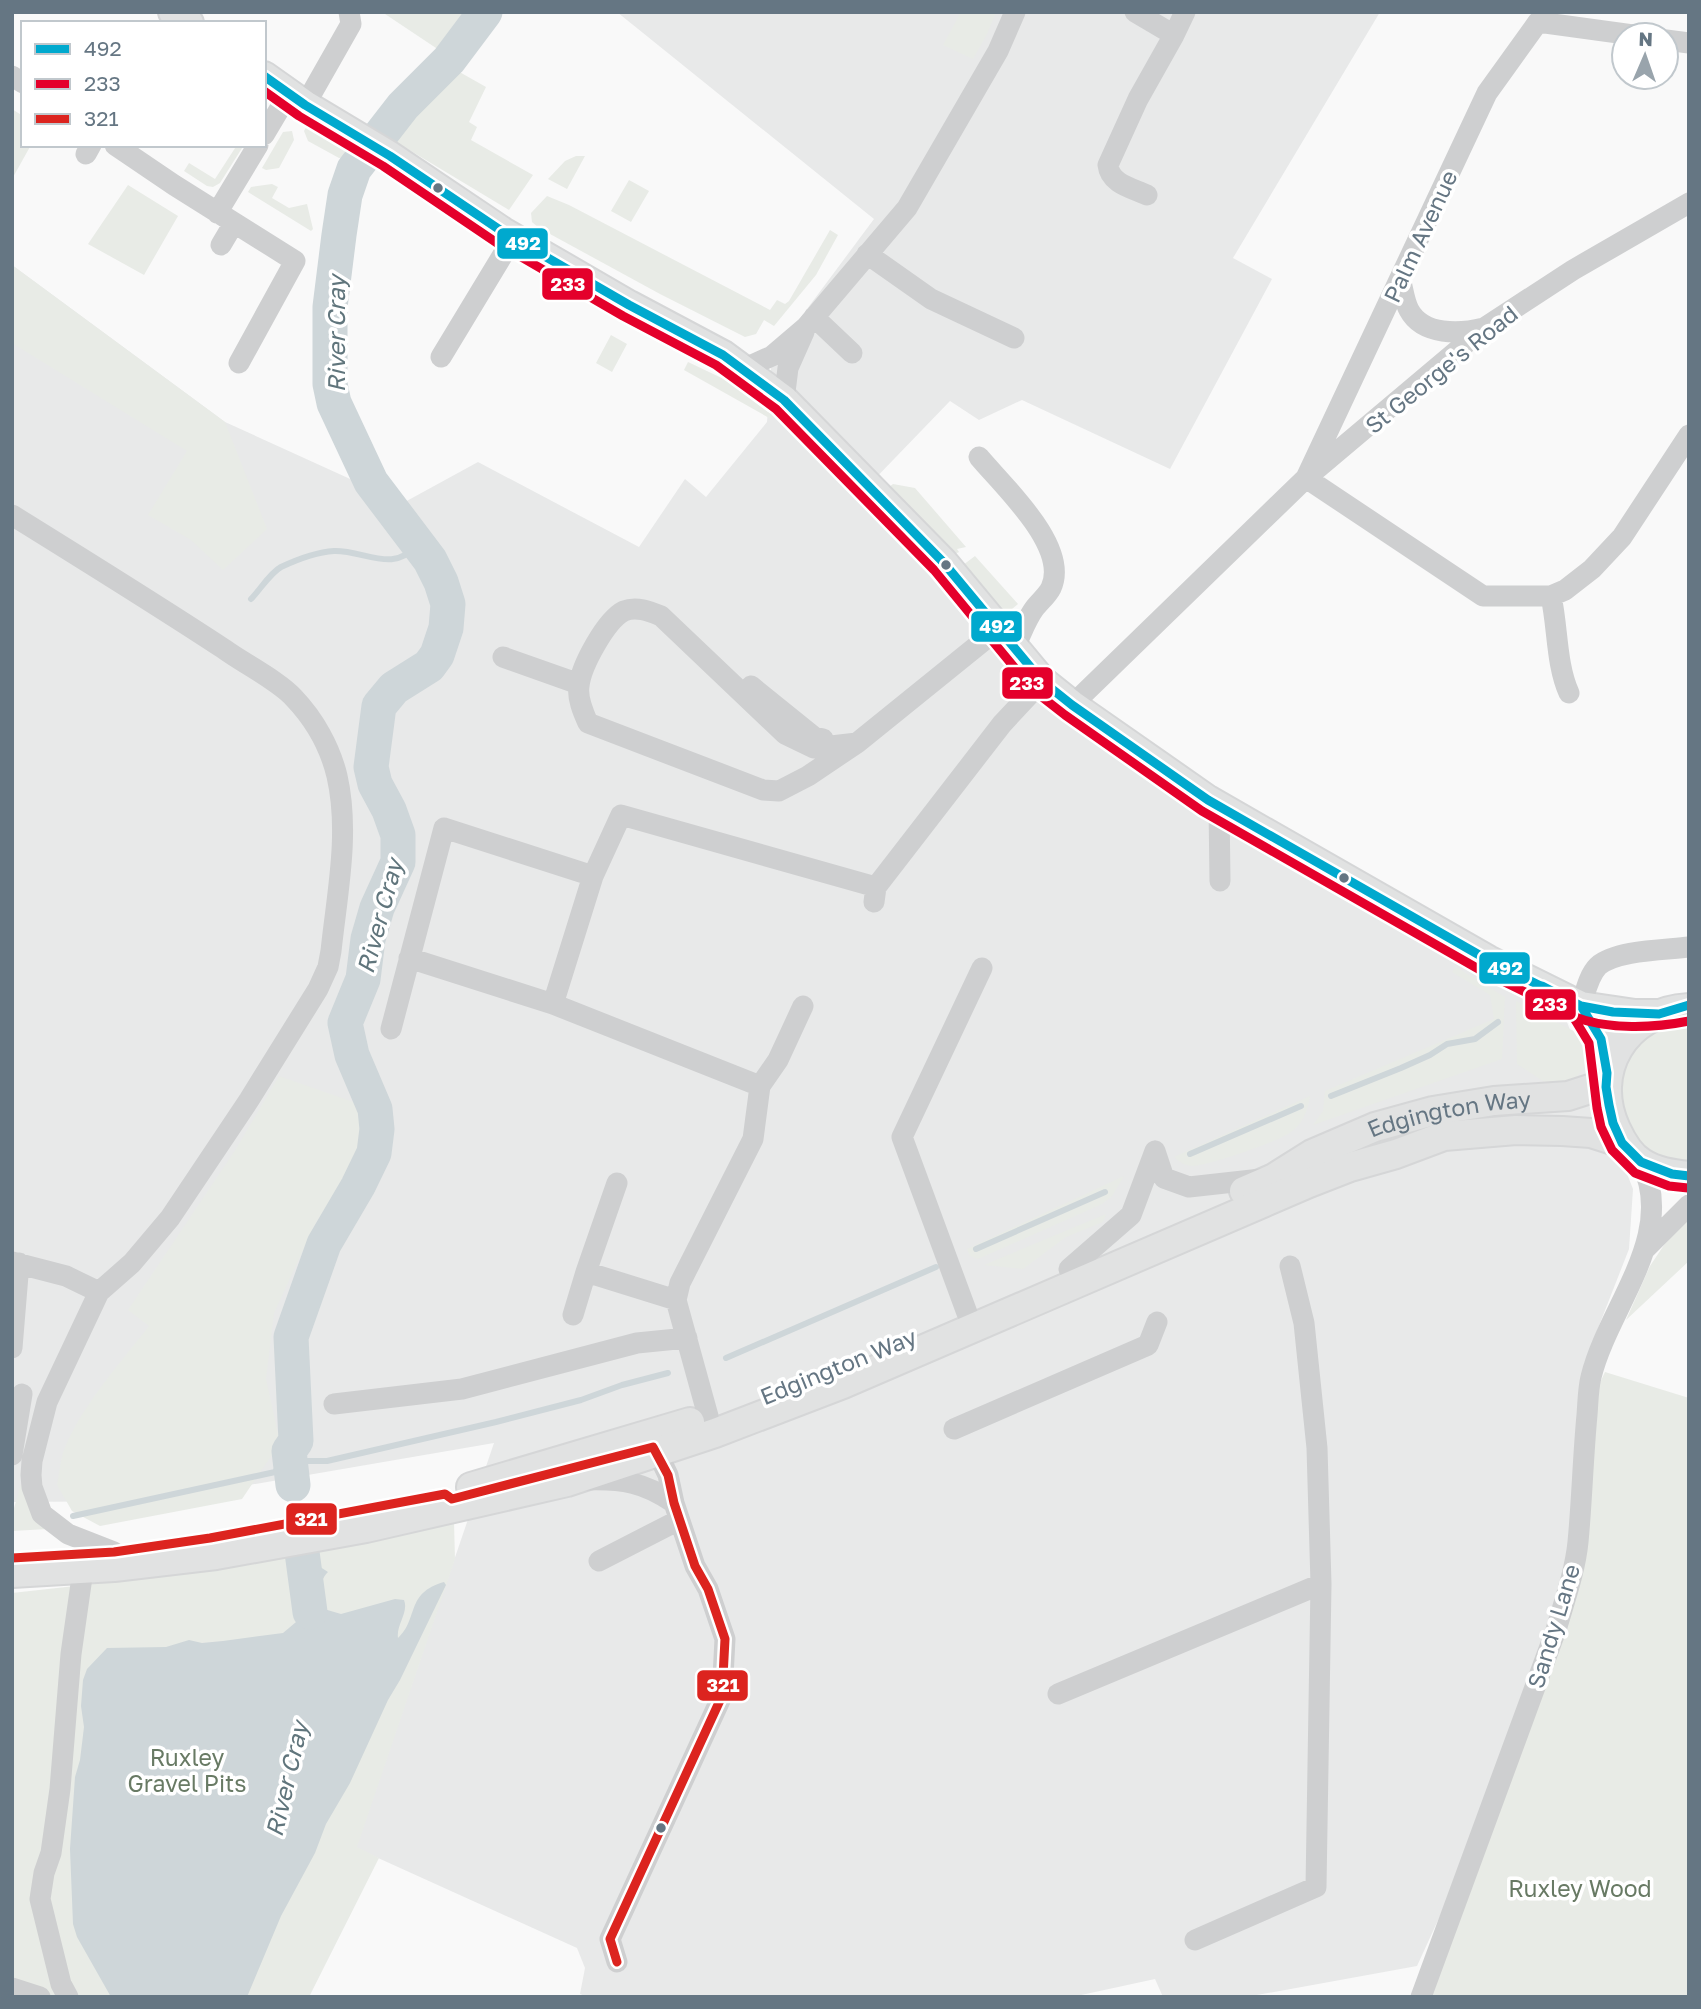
<svg xmlns="http://www.w3.org/2000/svg" width="1701" height="2009" viewBox="0 0 1701 2009" font-family="'Golos Text',sans-serif">
	<rect width="100%" height="100%" fill="#f9f9f9"/>
	<path fill="#e8e9e9" d="M 617,12 L 1380,12 L 1233,258 L 1272,279 L 1170,469 L 1022,400 L 979,420 L 950,401 L 867,487 L 1046,703 L 1193,796 L 1563,1012 L 1633,1189 L 1629,1249 L 1584,1364 L 1591,1389 L 1576,1544 L 1489,1809 L 1417,1966 L 1246,1997 L 1163,1997 L 1155,1979 L 1072,1997 L 587,1997 L 580,1994 L 585,1968 L 577,1948 L 356,1848 L 494,1443 L 156,1501 L 12,1502 L 12,265 L 225,422 L 403,503 L 478,462 L 639,547 L 685,479 L 706,497 L 767,422 L 772,356 L 874,219 Z"/>
	<path fill="#e8ebe6" d="M 382,12 L 468,12 L 471,21 L 448,56 Z
		M 961,12 L 996,12 L 987,34 L 973,59 L 943,45 Z
		M 456,70 L 486,87 L 469,122 L 477,127 L 471,140 L 533,175 L 509,210 L 386,136 L 413,105 Z
		M 12,109 L 23,116 L 23,145 L 31,145 L 12,179 Z
		M 308,124 L 353,152 L 350,157 L 339,158 L 308,141 L 304,131 Z
		M 292,131 L 294,140 L 279,168 L 266,170 L 262,168 L 283,132 Z
		M 237,145 L 244,145 L 220,183 L 213,187 L 207,186 L 184,171 L 189,163 L 215,179 Z
		M 576,156 L 585,156 L 567,189 L 548,179 L 565,161 Z
		M 629,180 L 649,191 L 631,222 L 611,211 Z
		M 272,184 L 278,187 L 272,198 L 289,208 L 307,204 L 313,229 L 311,231 L 248,192 L 251,187 Z
		M 128,185 L 178,216 L 144,275 L 88,244 Z
		M 547,196 L 569,205 L 770,310 L 777,300 L 785,304 L 789,301 L 830,230 L 838,235 L 816,275 L 774,326 L 764,320 L 756,334 L 745,337 L 660,294 L 539,228 L 532,222 L 531,213 Z
		M 12,265 L 225,422 L 267,529 L 223,570 L 191,540 L 148,515 L 187,451 L 12,343 Z
		M 611,335 L 627,344 L 612,372 L 596,363 Z
		M 688,362 L 730,382 L 773,416 L 771,419 L 684,370 Z
		M 893,484 L 915,488 L 966,547 L 957,549 L 959,552 L 955,554 L 889,487 Z
		M 975,556 L 1018,604 L 1005,615 L 963,565 Z
		M 1456,967 L 1505,997 L 1502,1059 L 1313,1125 L 1323,1111 L 1325,1091 L 1494,1019 L 1490,995 L 1452,972 Z
		M 1516,1001 L 1587,1038 L 1591,1059 L 1573,1081 L 1549,1085 L 1517,1064 Z
		M 1689,1020 L 1689,1164 C 1678,1162 1667,1161 1657,1155 C 1612,1129 1607,1062 1653,1033 C 1664,1025 1676,1023 1689,1020 Z
		M 279,1076 L 362,1105 L 367,1137 L 357,1167 L 316,1222 L 274,1313 L 266,1379 L 280,1443 L 242,1499 L 100,1526 L 72,1511 L 57,1485 C 59,1475 60,1463 63,1453 C 78,1410 121,1362 149,1326 L 128,1310 L 236,1149 Z
		M 1310,1096 C 1308,1111 1302,1126 1288,1134 C 1273,1143 1211,1165 1193,1166 C 1185,1166 1180,1162 1174,1157 Z
		M 1124,1176 L 1112,1196 L 1102,1204 L 978,1259 L 970,1256 L 967,1249 Z
		M 1106,1214 L 1103,1222 L 1066,1237 L 1023,1269 L 984,1265 Z
		M 1689,1217 L 1689,1261 L 1626,1320 L 1650,1266 L 1664,1245 Z
		M 1605,1372 L 1689,1398 L 1689,1997 L 1425,1997 L 1558,1631 L 1597,1389 Z
		M 21,1484 L 29,1505 L 48,1529 L 12,1531 L 12,1515 Z
		M 454,1522 L 455,1559 L 357,1847 L 379,1858 L 309,1997 L 12,1997 L 12,1593 L 219,1570 Z"/>
	<path fill="#ced6d9" d="M 314,1563 L 328,1572 C 318,1582 319,1596 324,1609 L 341,1614 L 395,1599 L 404,1600 C 409,1612 396,1625 398,1638 C 419,1619 405,1593 444,1582 L 446,1585 L 400,1680 L 388,1700 L 350,1783 L 326,1824 L 315,1853 L 281,1916 L 247,1997 L 111,1997 L 77,1937 L 73,1924 L 70,1849 L 75,1777 L 80,1760 L 84,1727 L 81,1706 L 83,1680 L 87,1669 L 107,1648 L 166,1647 L 189,1640 L 202,1643 L 223,1641 L 283,1633 L 302,1617 L 304,1611 L 301,1594 L 295,1584 L 288,1578 L 293,1575 L 297,1567 Z"/>
	<g fill="none" stroke-linecap="round" stroke-linejoin="round">
		<path stroke="#ced6d9" stroke-width="6" d="M 251,599 C 260,590 270,573 281,567 C 296,560 317,552 334,551 C 364,550 394,574 416,545
			M 1331,1096 L 1401,1068 L 1430,1055 L 1447,1044 L 1475,1039 L 1498,1022
			M 1190,1154 L 1301,1106
			M 976,1249 L 1105,1192
			M 726,1358 L 936,1267
			M 73,1516 L 275,1472 L 289,1451 L 304,1461 L 327,1461 L 496,1422 L 581,1400 L 622,1385 L 668,1373"/>
		<path stroke="#ced6d9" stroke-width="35" d="M 293,1485 L 289,1451 L 296,1441 L 291,1337 L 324,1244 L 358,1186 L 374,1153 L 377,1129 L 375,1109 L 352,1055 L 345,1023 L 363,979 L 368,939 L 377,908 L 398,862 L 398,835 L 389,810 L 375,784 L 371,767 L 379,706 L 394,688 L 429,666 L 437,655 L 446,628 L 448,604 L 441,582 L 430,560 L 371,482 L 334,403 L 330,384 L 330,307 L 339,235 L 345,195 L 354,169 L 403,106 L 449,60 L 485,12
			M 302,1552 L 310,1612"/>
		<defs>
			<g id="major">
				<path d="M 173,12 L 189,23"/>
				<path d="M 264,76 L 305,105 L 390,156 L 503,232 L 629,305 L 723,355 L 784,400 L 943,562 L 1042,681 L 1072,705 L 1208,800 L 1488,960 L 1581,1006 L 1635,1014 L 1659,1014"/>
				<path d="M 1581,1006 L 1601,1039 L 1607,1073"/>
				<path d="M 1689,1008 C 1625,1011 1589,1072 1616,1129 C 1622,1142 1629,1155 1642,1163 C 1656,1172 1672,1174 1689,1176"/>
				<path id="s1" d="M 1244,1191 L 1274,1178 L 1312,1154 L 1375,1127 L 1433,1111 L 1494,1101 L 1568,1096 L 1596,1087 L 1607,1080"/>
				<path d="M 471,1487 L 690,1422"/>
				<path d="M 12,1573 L 114,1567 L 216,1555 L 366,1528 L 567,1482 L 715,1433 L 843,1384 L 1309,1183 L 1350,1167 L 1396,1154 L 1444,1136 L 1516,1130 L 1562,1131 L 1591,1133 L 1622,1143"/>
			</g>
		</defs>
		<use href="#major" stroke="#d5d6d7" stroke-width="32"/>
		<path stroke="#cecfd0" stroke-width="21" d="M 1135,12 L 1174,35 L 1138,99 L 1108,165 C 1110,184 1132,188 1147,195
			M 1174,35 L 1185,12
			M 1666,40 L 1689,43
			M 12,76 L 23,83
			M 305,105 L 351,24 L 349,12
			M 264,135 L 289,93
			M 115,145 L 174,185 L 295,261 L 239,363
			M 86,154 L 91,145
			M 1689,203 L 1573,270 L 1484,328 L 1306,478 L 1483,596 L 1551,596 L 1565,590 L 1592,569 L 1622,537 L 1689,435
			M 217,213 L 258,145
			M 221,245 L 234,223
			M 867,254 L 931,299 L 1014,338
			M 1400,278 C 1403,288 1404,301 1409,310 C 1423,336 1460,334 1484,328
			M 814,317 L 852,353
			M 441,357 L 513,238
			M 743,369 L 772,356 L 806,327 L 907,208 L 998,51 L 1015,12
			M 784,400 L 788,368 L 804,332
			M 979,457 C 1004,487 1070,547 1051,588 C 1047,596 1039,602 1034,609 C 1026,620 1021,635 1014,648
			M 12,515 C 83,559 154,603 224,649 C 243,663 279,681 294,698 C 314,719 330,747 337,776 C 350,833 337,894 331,951 L 328,967 L 318,989 L 249,1100 L 170,1218 L 132,1263 L 99,1292 L 47,1402 L 32,1461 L 31,1475 L 32,1487 L 42,1514 L 68,1534 L 114,1552
			M 1551,596 C 1558,628 1556,664 1569,693
			M 503,657 L 579,684
			M 751,686 L 814,737 L 823,739
			M 1072,705 L 1306,478 L 1487,93 L 1538,22 L 1633,35
			M 857,743 L 814,748 L 785,734 L 661,616 C 649,611 636,606 624,611 C 606,620 581,666 579,686 C 577,698 583,712 588,723 L 763,790 L 779,791 L 808,776 L 857,743 L 998,629
			M 1219,806 L 1220,881
			M 593,876 L 621,815 L 876,887 L 874,902
			M 876,887 L 1002,724 L 1042,681
			M 409,958 L 553,1004
			M 1581,1006 C 1585,994 1588,976 1598,966 C 1616,950 1665,950 1689,947
			M 391,1029 L 444,828 L 593,876 L 553,1004 L 760,1086
			M 1155,1151 L 1164,1178 L 1189,1187 L 1261,1179
			M 617,1183 L 586,1272 L 676,1300
			M 1646,1248 L 1689,1205
			M 12,1262 L 66,1276 L 99,1292
			M 1069,1269 L 1131,1215 L 1155,1151
			M 967,1313 L 902,1137 L 982,968
			M 573,1315 L 586,1272
			M 12,1348 L 19,1263
			M 334,1404 L 462,1389 L 637,1343 L 687,1338
			M 708,1416 L 676,1300 L 680,1283 L 753,1139 L 760,1086 L 778,1060 L 803,1006
			M 954,1429 L 1148,1345 L 1157,1322
			M 12,1455 L 22,1394
			M 587,1480 C 622,1479 644,1482 674,1503
			M 599,1561 L 679,1520
			M 1058,1694 L 1321,1584
			M 1195,1940 L 1316,1887 L 1321,1584 L 1317,1448 L 1304,1323 L 1290,1266
			M 617,1962 L 610,1939 L 722,1696 L 725,1639 L 708,1589 L 695,1566 L 674,1503 L 668,1475 L 657,1452
			M 12,1988 L 40,1997
			M 68,1997 L 61,1984 L 40,1899 L 44,1873 L 51,1853 L 60,1789 L 71,1654 L 83,1570
			M 1421,1997 L 1556,1630 C 1564,1602 1575,1572 1578,1542 C 1582,1500 1583,1457 1587,1415 C 1588,1403 1588,1389 1591,1377 C 1608,1307 1678,1235 1641,1162"/>
		<use href="#major" stroke="#e1e2e2" stroke-width="28"/>
		<defs>
			<path id="bus-1" d="M 264,76 L 305,105 L 390,156 L 503,232 L 629,305 L 723,355 L 784,400 L 943,562 L 1042,681 L 1072,705 L 1208,800 L 1488,960 L 1581,1006 L 1601,1039 L 1607,1073 L 1606,1087 L 1609,1105 L 1613,1123 L 1622,1143 L 1641,1162 L 1672,1174 L 1689,1176
				M 1542,986 L 1581,1006 L 1613,1012 L 1659,1014 L 1689,1005"/>
			<path id="bus-2" d="M 264,91 L 299,116 L 383,166 L 497,243 L 623,316 L 716,365 L 776,409 L 934,570 L 1033,690 L 1065,715 L 1202,811 L 1482,971 L 1572,1015 L 1589,1043 L 1597,1108 L 1601,1127 L 1612,1150 L 1635,1173 L 1669,1186 L 1688,1188
				M 1536,997 C 1549,1003 1562,1012 1575,1017 C 1609,1030 1654,1028 1689,1021"/>
			<path id="bus-3" d="M 12,1558 L 114,1552 L 210,1538 L 445,1494 L 452,1499 L 653,1447 L 668,1475 L 674,1503 L 695,1566 L 708,1589 L 725,1639 L 722,1696 L 610,1939 L 617,1962"/>
		</defs>
		<use href="#bus-1" stroke="#fff" stroke-width="14"/>
		<use href="#bus-2" stroke="#fff" stroke-width="14"/>
		<use href="#bus-3" stroke="#fff" stroke-width="14"/>
		<use href="#bus-1" stroke="#00a9ce" stroke-width="9"/>
		<use href="#bus-2" stroke="#e4002b" stroke-width="9"/>
		<use href="#bus-3" stroke="#dc241f" stroke-width="9"/>
	</g>
	<g fill="#657683" stroke="#fff" stroke-width="2.5">
		<circle cx="438" cy="188" r="6"/>
		<circle cx="946" cy="565" r="6"/>
		<circle cx="1344" cy="878" r="6"/>
		<circle cx="661" cy="1828" r="6"/>
	</g>
	<g text-anchor="middle" dominant-baseline="central" stroke-width="7" stroke-linejoin="round" paint-order="stroke">
		<g font-size="23" fill="#657683" stroke="#fff">
			<text transform="translate(1420 236) rotate(-65)">Palm Avenue</text>
			<text transform="translate(1441 369) rotate(-39)">St George's Road</text>
			<text stroke="none"><textPath href="#s1" startOffset="222">Edgington Way</textPath></text>
			<text transform="translate(838 1366) rotate(-22)">Edgington Way</text>
			<text transform="translate(1553 1626) rotate(-73)">Sandy Lane</text>
		</g>
		<g font-size="23" fill="#687a64" stroke="#fff">
			<text x="187" y="1757">Ruxley<tspan x="187" dy="26">Gravel Pits</tspan></text>
			<text x="1580" y="1888">Ruxley Wood</text>
		</g>
		<g font-size="24" font-style="italic" fill="#60757c" stroke="#fff">
			<text transform="translate(335 334) rotate(-90)">River Cray</text>
			<text transform="translate(379 916) rotate(-75)">River Cray</text>
			<text transform="translate(286 1779) rotate(-77)">River Cray</text>
		</g>
	</g>
	<g stroke="#fff" stroke-width="2.5">
		<rect x="496" y="227" width="53" height="33" rx="7" fill="#00a9ce"/>
		<rect x="541" y="267" width="53" height="34" rx="7" fill="#e4002b"/>
		<rect x="970" y="610" width="53" height="33" rx="7" fill="#00a9ce"/>
		<rect x="1001" y="666" width="53" height="34" rx="7" fill="#e4002b"/>
		<rect x="1478" y="951" width="53" height="34" rx="7" fill="#00a9ce"/>
		<rect x="1524" y="988" width="53" height="33" rx="7" fill="#e4002b"/>
		<rect x="285" y="1502" width="53" height="34" rx="7" fill="#dc241f"/>
		<rect x="696" y="1669" width="53" height="33" rx="7" fill="#dc241f"/>
	</g>
	<g font-size="19" text-anchor="middle" font-weight="bold" fill="#fff">
		<text x="523" y="250">492</text>
		<text x="568" y="291">233</text>
		<text x="997" y="633">492</text>
		<text x="1027" y="690">233</text>
		<text x="1505" y="975">492</text>
		<text x="1550" y="1011">233</text>
		<text x="311" y="1526">321</text>
		<text x="723" y="1692">321</text>
	</g>
	<rect width="1701" height="2009" fill="none" stroke="#657683" stroke-width="28"/>
	<rect x="21" y="21" width="245" height="126" fill="#ffffff" stroke="#c1c8cd" stroke-width="2"/>
	<rect x="35" y="44" width="35" height="10" fill="#00a9ce" stroke="#c1c8cd" stroke-width="2"/>
	<text x="84" y="56" font-size="21" fill="#657683">492</text>
	<rect x="35" y="79" width="35" height="10" fill="#e4002b" stroke="#c1c8cd" stroke-width="2"/>
	<text x="84" y="91" font-size="21" fill="#657683">233</text>
	<rect x="35" y="114" width="35" height="10" fill="#dc241f" stroke="#c1c8cd" stroke-width="2"/>
	<text x="84" y="126" font-size="21" fill="#657683">321</text>
	<g transform="translate(1645 56) rotate(2)"><circle r="33" fill="#ffffff" stroke="#c1c8cd" stroke-width="2"/>
	<path d="M0-5L12 26L0 18L-12 26Z" fill="#99a4ac"/>
	<text y="-10" font-size="19" font-weight="bold" text-anchor="middle" fill="#657683">N</text>
	</g>
</svg>
